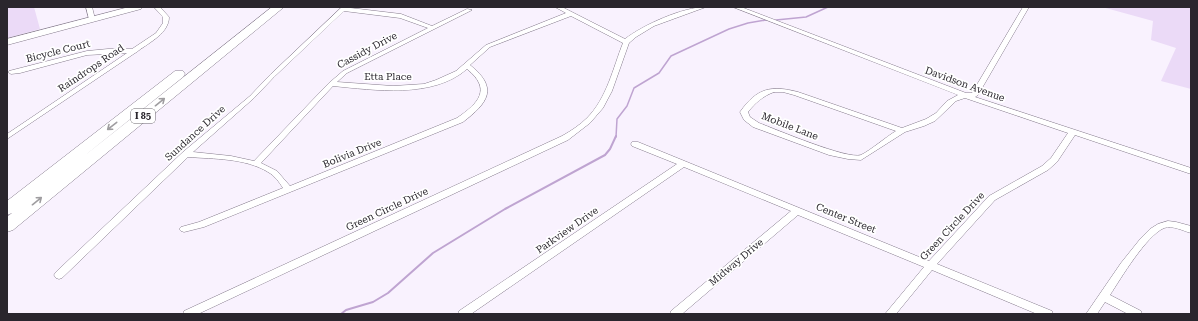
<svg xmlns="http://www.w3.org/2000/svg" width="1198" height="321" viewBox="0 0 1198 321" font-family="'Roboto Serif',serif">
	<rect width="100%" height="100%" fill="#f9f2fe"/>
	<path fill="#ebdaf7" d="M 7,7 L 34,7 L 40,29 L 7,38 Z
		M 1102,7 L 1191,7 L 1191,89 L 1161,81 L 1176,48 L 1151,40 L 1153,21 Z"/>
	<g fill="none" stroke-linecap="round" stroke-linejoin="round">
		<path stroke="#bfa4d1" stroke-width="1.5" d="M 776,20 L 806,17 L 828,7
			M 616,137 L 617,119 L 627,106 L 634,88 L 659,73 L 671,56 L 729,29 L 748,23 L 766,20"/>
		<path stroke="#bfa4d1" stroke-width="2" d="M 341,314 L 346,310 L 373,302 L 388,293 L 433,253 L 505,209 L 605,155 L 610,149 L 616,136"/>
		<defs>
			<path id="minor" d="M 86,7 L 92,7 L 95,19 L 94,20 L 92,21 L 89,19 Z
				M 154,7 L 160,7 L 169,17 C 169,33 150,42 138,51 L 137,52 L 135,53 L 7,139 L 7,134 L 127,53 L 87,55 L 20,73 L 11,74 L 8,72 L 9,71 L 87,51 L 108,49 L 132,49 L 156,33 L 163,23 L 163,17 Z
				M 342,7 L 401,14 L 432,26 L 467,9 L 472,10 L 347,73 L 337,82 L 393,86 L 424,84 L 436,80 L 456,71 L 486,45 L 566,13 L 555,7 L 562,7 L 625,39 C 643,25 683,7 706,7 L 654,26 L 636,37 L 629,43 L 612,91 L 603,108 L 590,123 L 568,140 L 198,314 L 183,314 L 184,311 L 562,136 C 571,131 580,125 587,118 C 607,98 613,68 623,43 L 571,16 L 490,47 L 470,65 C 499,88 488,103 463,122 L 204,227 L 184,232 L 181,231 L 179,229 L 181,227 L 199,222 L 283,188 C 279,182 275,176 268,172 C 245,158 214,159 188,157 L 62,278 L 59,279 L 56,278 L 54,275 L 56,272 L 183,152 L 250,96 L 270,75 ZM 344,11 L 400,18 L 428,28 L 343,71 L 329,83 L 254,161 L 231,156 L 193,152 L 254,98 L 274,77 ZM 467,69 C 492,89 479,103 457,118 L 290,186 L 277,171 L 261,163 L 333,86 C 374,90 433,99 467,69 Z
				M 733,7 L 741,7 L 966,93 L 972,93 L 1023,7 L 1029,7 L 978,95 L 975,97 L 1191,168 L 1191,174 L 1075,135 L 1057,162 L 1048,170 L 995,200 L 937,264 L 1052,311 L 1053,314 L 1037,314 L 932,270 L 896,314 L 885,314 L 924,267 L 798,215 L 682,314 L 670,314 L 671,311 L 791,211 L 684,167 L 471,314 L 458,314 L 459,311 L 677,164 L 632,146 L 631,144 L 632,142 L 638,142 L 929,261 L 989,196 L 1042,166 L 1051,158 L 1068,133 L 965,98 L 956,101 L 935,121 L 924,126 L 905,132 L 861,160 L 848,159 L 829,155 L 753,127 L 744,120 L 740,112 C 757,88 771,85 798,92 L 902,128 L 926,119 L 936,113 L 947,101 L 958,95 ZM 774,92 L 783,92 L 794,95 L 896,131 C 886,137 871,150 861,155 C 848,160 775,129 759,123 L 750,117 L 748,112 C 755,103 763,96 774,92 Z
				M 1168,221 L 1176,222 L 1191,226 L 1191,233 C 1183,231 1173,225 1164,228 C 1146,236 1121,278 1110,295 L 1141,311 L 1142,314 L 1128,314 L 1105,302 L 1097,314 L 1086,314 L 1121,263 L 1141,238 L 1150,229 L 1158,224 Z"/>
			<path id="tertiary" d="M 129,7 L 142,7 L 141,9 L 7,45 L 7,39 Z"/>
			<path id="motorway" d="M 272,7 L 284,7 L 13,230 L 7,232 L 7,217 L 12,213 L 7,215 L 7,201 L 175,71 L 183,71 L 185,74 L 183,77 L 79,160 Z"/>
		</defs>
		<use href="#minor" stroke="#857b8c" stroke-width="1"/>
		<use href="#tertiary" stroke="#857b8c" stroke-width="1"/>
		<use href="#motorway" stroke="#857b8c" stroke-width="1"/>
		<use href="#minor" fill="#fff" fill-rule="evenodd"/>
		<use href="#tertiary" fill="#fff" fill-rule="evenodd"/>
		<use href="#motorway" fill="#fff" fill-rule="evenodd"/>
	</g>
	<defs><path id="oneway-shaft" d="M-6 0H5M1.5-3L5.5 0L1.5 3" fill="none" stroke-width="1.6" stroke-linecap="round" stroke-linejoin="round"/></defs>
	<g stroke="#9f9da0">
		<use href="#oneway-shaft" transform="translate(160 102) rotate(-39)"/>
		<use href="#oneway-shaft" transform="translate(112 126) rotate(142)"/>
		<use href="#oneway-shaft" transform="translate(37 201) rotate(-39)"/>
	</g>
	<g text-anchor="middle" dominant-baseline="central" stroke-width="3.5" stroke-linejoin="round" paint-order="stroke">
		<rect fill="#fff" stroke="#6a676c" stroke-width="1" x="131" y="109" width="24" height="14" rx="3"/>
		<g font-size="9" font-weight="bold" fill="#2a262d">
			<text x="143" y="116">I 85</text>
		</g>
		<g font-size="10" fill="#2a262d" stroke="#fff">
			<text transform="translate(367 50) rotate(-28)">Cassidy Drive</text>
			<text transform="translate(58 51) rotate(-14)">Bicycle Court</text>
			<text transform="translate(91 68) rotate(-34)">Raindrops Road</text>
			<text x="388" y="76">Etta Place</text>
			<text transform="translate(965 84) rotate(20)">Davidson Avenue</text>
			<text transform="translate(790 126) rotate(21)">Mobile Lane</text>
			<text transform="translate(195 133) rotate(-42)">Sundance Drive</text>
			<text transform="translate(352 153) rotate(-22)">Bolivia Drive</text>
			<text transform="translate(387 209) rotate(-25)">Green Circle Drive</text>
			<text transform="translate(846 218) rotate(22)">Center Street</text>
			<text transform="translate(952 226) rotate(-47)">Green Circle Drive</text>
			<text transform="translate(567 230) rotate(-35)">Parkview Drive</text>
			<text transform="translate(736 262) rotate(-40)">Midway Drive</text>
		</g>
	</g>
	<rect width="1198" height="321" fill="none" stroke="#2a262d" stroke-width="16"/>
</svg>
